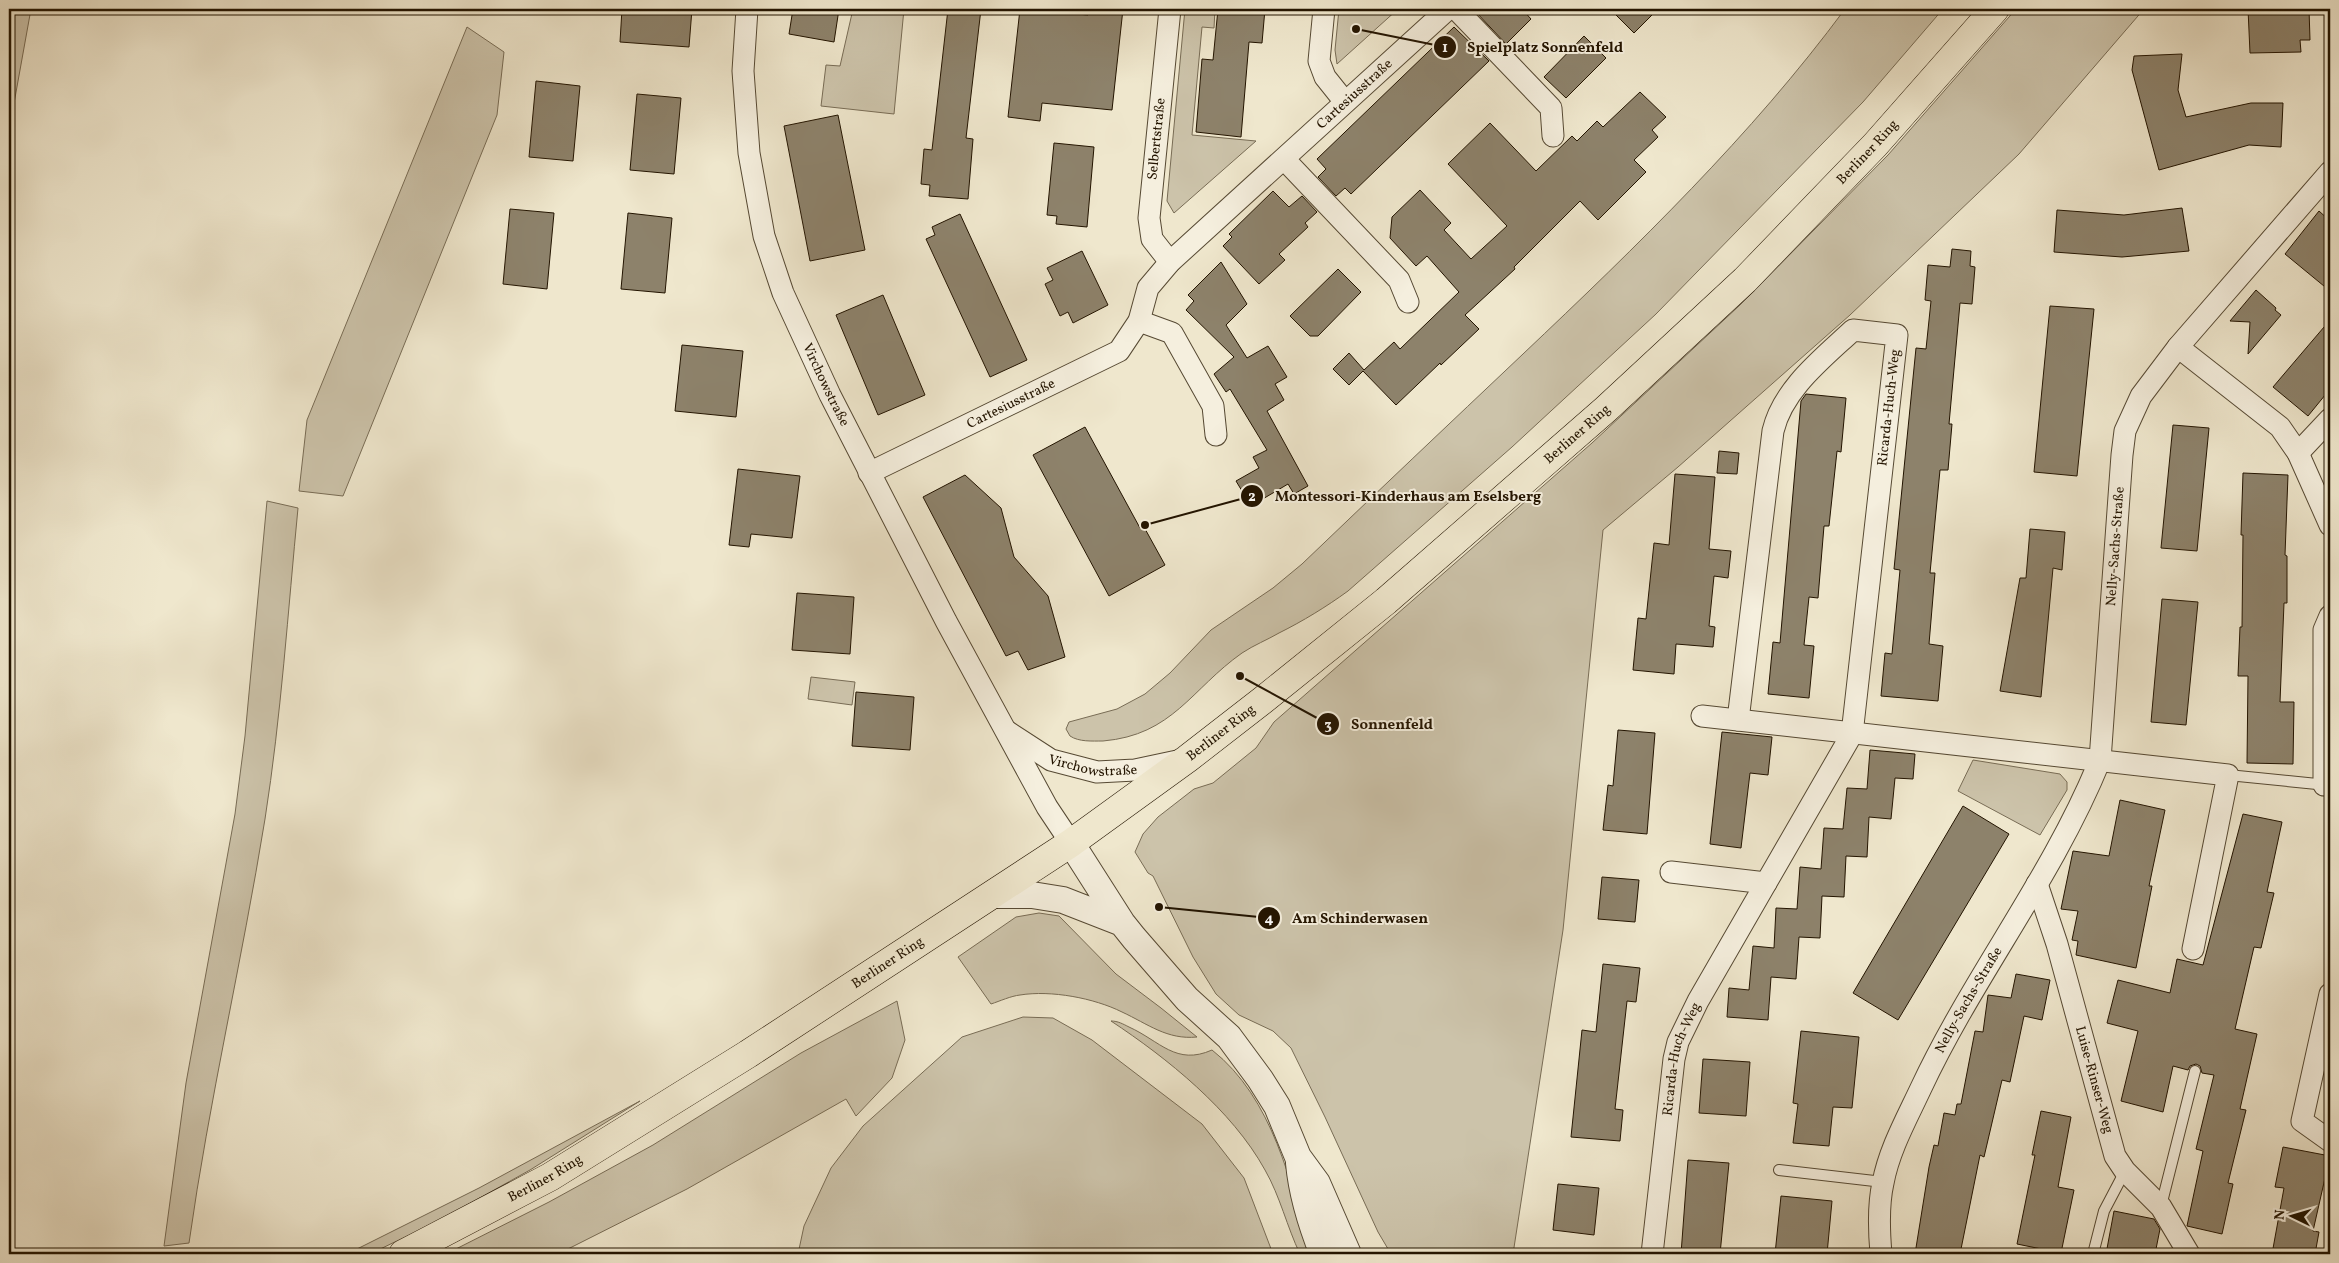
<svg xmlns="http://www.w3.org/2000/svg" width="2339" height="1263" viewBox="0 0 2339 1263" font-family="Vollkorn,serif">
	<rect width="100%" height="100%" fill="#efe7cd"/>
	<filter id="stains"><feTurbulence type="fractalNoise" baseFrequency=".004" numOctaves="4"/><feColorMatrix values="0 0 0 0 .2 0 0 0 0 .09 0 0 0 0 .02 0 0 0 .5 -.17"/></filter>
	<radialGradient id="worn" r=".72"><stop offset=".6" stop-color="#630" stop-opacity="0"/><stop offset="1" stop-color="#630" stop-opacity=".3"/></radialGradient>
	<path fill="#ccc3aa" stroke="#786c55" d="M 9,9 L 31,9 L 9,131 Z
		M 853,9 L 904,9 L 894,114 L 821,106 L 826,65 L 840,66 Z
		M 1185,9 L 1215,9 L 1214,28 L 1202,27 L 1192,135 L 1256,141 L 1174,213 L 1167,201 Z
		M 1339,9 L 1398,9 L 1337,64 L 1335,50 Z
		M 1845,9 L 1943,9 L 1863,102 L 1656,314 L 1512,447 L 1348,591 C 1326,607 1303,621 1279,633 C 1267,640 1254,645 1242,653 C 1191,689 1173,735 1103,741 C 1092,741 1079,742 1070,736 L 1066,729 L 1069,722 L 1117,709 L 1145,694 L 1170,673 L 1211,630 L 1273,588 L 1302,564 C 1375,494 1449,424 1523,354 C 1637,246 1751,136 1845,9 Z
		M 2016,9 L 2144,9 L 2019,154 L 1850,315 L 1678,467 L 1603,530 L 1563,930 L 1513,1254 L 1391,1254 L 1378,1232 L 1325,1117 L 1291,1048 L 1273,1031 L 1239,1015 L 1216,994 L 1193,957 L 1153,876 L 1148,873 L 1135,852 L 1143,834 L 1158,817 L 1194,789 L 1213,783 L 1256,748 L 1274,722 L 1592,443 L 1740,305 L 1888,155 Z
		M 467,27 L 504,52 L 497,115 L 343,496 L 299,491 L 307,420 Z
		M 267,501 L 298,508 C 288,611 281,717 265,819 C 242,961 209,1101 189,1243 L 164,1246 L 186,1083 L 235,814 L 245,736 Z
		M 811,677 L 855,682 L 852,705 L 808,699 Z
		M 1973,760 L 2060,774 L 2067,782 L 2067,790 L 2040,835 L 1958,791 Z
		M 1039,913 L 1059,916 L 1116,974 L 1161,1008 L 1197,1037 C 1167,1040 1148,1024 1122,1012 C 1094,998 1051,990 1020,995 C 1011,996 1000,1001 991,1004 L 958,957 L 1016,917 Z
		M 897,1001 L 905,1040 L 892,1078 L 856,1116 L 846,1099 L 687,1189 L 558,1254 L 446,1254 L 549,1202 L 653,1145 L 801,1053 Z
		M 1023,1017 L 1053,1018 L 1092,1040 L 1202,1124 L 1244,1178 L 1273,1254 L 798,1254 L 804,1226 L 831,1168 L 863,1126 L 962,1037 Z
		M 1111,1021 C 1118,1021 1123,1024 1129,1027 C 1160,1041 1176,1066 1212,1050 C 1273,1098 1291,1183 1311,1254 L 1300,1254 C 1287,1227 1280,1196 1265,1170 C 1232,1110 1167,1058 1111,1021 Z
		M 640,1101 L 530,1170 L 442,1219 L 370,1254 L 347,1254 L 479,1188 Z"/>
	<path fill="#8d826b" stroke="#231400" d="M 622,9 L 692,9 L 689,47 L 620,42 Z
		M 793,9 L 839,9 L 834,42 L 789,34 Z
		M 948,9 L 981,9 L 966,138 L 973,139 L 968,199 L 929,196 L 930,185 L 921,184 L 924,149 L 932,150 Z
		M 1020,9 L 1088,15 L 1089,9 L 1123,9 L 1112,110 L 1042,103 L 1040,121 L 1008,117 Z
		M 1218,9 L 1265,9 L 1262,43 L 1249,42 L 1241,137 L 1196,132 L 1202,59 L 1213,60 Z
		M 1476,9 L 1522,9 L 1531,19 L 1506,44 L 1474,10 Z
		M 1610,9 L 1658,9 L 1634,33 Z
		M 2248,9 L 2309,9 L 2310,40 L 2300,40 L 2301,52 L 2250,53 Z
		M 1454,27 L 1489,61 L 1351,194 L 1345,188 L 1336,196 L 1318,177 L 1326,169 L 1317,159 Z
		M 1584,36 L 1606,58 L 1566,98 L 1544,77 Z
		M 2182,54 L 2178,90 L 2186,117 L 2251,103 L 2283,103 L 2281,147 L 2249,145 L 2159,170 L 2132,70 L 2134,56 Z
		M 536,81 L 580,86 L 573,161 L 529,157 Z
		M 1640,92 L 1666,117 L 1652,130 L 1658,137 L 1634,160 L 1646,172 L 1598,220 L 1580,201 L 1514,267 L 1515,269 L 1465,315 L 1479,329 L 1441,365 L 1440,363 L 1396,405 L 1363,371 L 1349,385 L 1333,369 L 1349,353 L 1364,370 L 1394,342 L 1400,349 L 1459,292 L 1427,256 L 1416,266 L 1390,238 L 1392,217 L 1420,190 L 1451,223 L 1444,230 L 1471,259 L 1507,226 L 1448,164 L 1490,123 L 1536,171 L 1572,136 L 1577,141 L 1597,121 L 1603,127 Z
		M 637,94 L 681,98 L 674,174 L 630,170 Z
		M 838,115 L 865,250 L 810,261 L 784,126 Z
		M 1054,143 L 1094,147 L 1087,227 L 1056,224 L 1057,216 L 1047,215 Z
		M 1273,191 L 1289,207 L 1302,196 L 1317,212 L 1305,223 L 1308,227 L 1279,254 L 1285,260 L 1259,284 L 1223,246 L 1232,237 L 1229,234 Z
		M 2182,208 L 2189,251 L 2122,257 L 2054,252 L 2057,210 L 2124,215 Z
		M 510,209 L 554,213 L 547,289 L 503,284 Z
		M 2319,211 L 2330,221 L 2330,291 L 2285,254 Z
		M 628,213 L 672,218 L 665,293 L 621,289 Z
		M 960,214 L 1027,360 L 990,377 L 926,239 L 935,235 L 932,227 Z
		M 1952,249 L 1971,251 L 1970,266 L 1975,267 L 1972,304 L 1960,303 L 1949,424 L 1952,424 L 1948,470 L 1940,470 L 1930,573 L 1935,573 L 1929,644 L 1943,646 L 1938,701 L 1881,696 L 1885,653 L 1892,654 L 1900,570 L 1894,569 L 1916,348 L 1926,349 L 1931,301 L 1925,300 L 1928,265 L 1950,267 Z
		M 1082,251 L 1108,305 L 1073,323 L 1068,312 L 1060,316 L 1052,299 L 1045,284 L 1053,280 L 1047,268 Z
		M 1221,262 L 1247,304 L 1226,325 L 1247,358 L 1268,346 L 1287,377 L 1275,384 L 1284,400 L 1267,411 L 1308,486 L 1294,494 L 1288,484 L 1251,506 L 1236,481 L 1259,468 L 1253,457 L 1267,450 L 1230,389 L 1226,392 L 1214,374 L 1234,357 L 1186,310 L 1194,301 L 1188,295 Z
		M 1338,269 L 1361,292 L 1318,336 L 1310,336 L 1290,316 Z
		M 2256,290 L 2276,308 L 2275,310 L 2281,315 L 2248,354 L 2250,322 L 2230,321 Z
		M 883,295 L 925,395 L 878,415 L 836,315 Z
		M 2050,306 L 2094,309 L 2077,476 L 2034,472 Z
		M 2330,320 L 2330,389 L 2308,416 L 2273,387 Z
		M 682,345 L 743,351 L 736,417 L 675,411 Z
		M 1806,394 L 1846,398 L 1841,452 L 1837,451 L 1829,526 L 1824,526 L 1818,598 L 1809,597 L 1804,645 L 1814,646 L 1809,698 L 1768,694 L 1773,642 L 1780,643 L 1801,401 Z
		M 2173,425 L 2209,428 L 2197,551 L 2161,548 Z
		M 1085,427 L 1140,528 L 1144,527 L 1165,565 L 1109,596 L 1033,455 Z
		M 1719,451 L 1739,453 L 1737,474 L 1717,473 Z
		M 738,469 L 800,476 L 792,538 L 751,534 L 749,547 L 729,545 Z
		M 2243,473 L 2288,475 L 2285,555 L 2287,556 L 2287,603 L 2284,603 L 2280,702 L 2294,702 L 2293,764 L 2247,763 L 2248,676 L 2238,676 L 2240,627 L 2242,627 L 2243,535 L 2241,535 Z
		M 1675,474 L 1715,477 L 1709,549 L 1731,551 L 1728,578 L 1714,576 L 1709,626 L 1715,627 L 1713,647 L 1676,644 L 1674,674 L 1633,670 L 1638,618 L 1646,619 L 1654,543 L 1669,545 Z
		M 965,475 L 1001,508 L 1014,557 L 1048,596 L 1065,657 L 1028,670 L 1018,651 L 1006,656 L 923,497 Z
		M 2030,529 L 2065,532 L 2062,570 L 2053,568 L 2041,697 L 2000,691 L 2020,578 L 2026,578 Z
		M 797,593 L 854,597 L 850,654 L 792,650 Z
		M 2162,599 L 2198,602 L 2186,725 L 2151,722 Z
		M 856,692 L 914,697 L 910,750 L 852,746 Z
		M 1618,730 L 1655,733 L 1647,834 L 1603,830 L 1608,785 L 1613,786 Z
		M 1722,732 L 1772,737 L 1768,775 L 1750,773 L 1741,848 L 1710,844 Z
		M 1870,750 L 1915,754 L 1913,779 L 1895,778 L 1891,819 L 1869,817 L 1867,857 L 1846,856 L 1844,897 L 1822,896 L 1820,938 L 1799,937 L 1796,979 L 1771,977 L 1768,1020 L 1727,1017 L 1729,988 L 1749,990 L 1753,946 L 1774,948 L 1776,908 L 1797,909 L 1800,867 L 1821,869 L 1824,828 L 1843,829 L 1847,788 L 1867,789 Z
		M 2120,800 L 2165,810 L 2149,886 L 2152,886 L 2136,968 L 2076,955 L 2078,941 L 2072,940 L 2078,911 L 2061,909 L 2073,851 L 2109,856 Z
		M 1963,806 L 2009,834 L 1898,1020 L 1853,993 Z
		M 2243,814 L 2282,822 L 2267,892 L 2274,893 L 2261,948 L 2254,947 L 2235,1029 L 2257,1034 L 2240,1109 L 2246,1110 L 2228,1183 L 2233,1184 L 2222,1234 L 2187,1226 L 2203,1151 L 2196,1149 L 2214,1075 L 2202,1073 L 2200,1066 L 2196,1064 L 2190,1066 L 2188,1070 L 2173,1066 L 2163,1112 L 2121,1101 L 2138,1031 L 2107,1023 L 2118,980 L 2170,993 L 2177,959 L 2203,965 Z
		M 1602,877 L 1639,880 L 1635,922 L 1598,919 Z
		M 1603,964 L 1640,968 L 1636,1002 L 1627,1001 L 1615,1109 L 1623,1110 L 1620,1141 L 1571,1137 L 1582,1030 L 1596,1032 Z
		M 2016,974 L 2050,980 L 2042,1020 L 2024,1016 L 2010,1082 L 2002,1080 L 1984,1157 L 1980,1155 L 1960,1254 L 1915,1254 L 1929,1167 L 1934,1145 L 1938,1146 L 1944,1113 L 1955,1115 L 1957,1104 L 1961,1104 L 1975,1031 L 1983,1032 L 1988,995 L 2011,998 Z
		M 1801,1031 L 1859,1037 L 1852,1108 L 1833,1107 L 1829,1146 L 1793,1143 L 1798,1104 L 1793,1103 Z
		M 1703,1059 L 1750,1062 L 1746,1116 L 1699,1113 Z
		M 2041,1111 L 2071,1117 L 2058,1187 L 2074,1190 L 2061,1253 L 2017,1244 L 2035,1155 L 2032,1155 Z
		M 2283,1147 L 2330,1156 L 2313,1231 L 2319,1232 L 2315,1254 L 2272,1254 L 2284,1188 L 2275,1187 Z
		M 1688,1160 L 1729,1163 L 1720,1254 L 1681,1254 Z
		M 1558,1184 L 1599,1188 L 1594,1235 L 1553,1230 Z
		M 1781,1196 L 1832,1201 L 1827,1254 L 1775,1254 Z
		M 2114,1211 L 2154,1219 L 2160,1229 L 2155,1254 L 2106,1254 Z"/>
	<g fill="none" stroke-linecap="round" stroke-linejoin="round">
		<defs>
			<path id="service" d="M 2228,775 L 2327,785
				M 1779,1170 L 1883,1182
				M 2161,1206 L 2195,1071
				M 2093,1254 L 2104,1211 L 2125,1171"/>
			<g id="minor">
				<path id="s1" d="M 747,9 L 743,71 L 749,153 L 764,236 L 783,293 L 830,395 L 946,621 L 1047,807 L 1071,843"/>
				<path d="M 1170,9 L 1149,218 L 1152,239 L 1170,262"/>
				<path d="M 1324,9 L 1319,61 L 1325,77 L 1345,102"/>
				<path d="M 1456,9 L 1551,108 L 1553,136"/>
				<path d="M 1284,159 L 1399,280 L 1408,302"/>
				<path d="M 1139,321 L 1172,333 L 1213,406 L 1216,435"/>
				<path d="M 2178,347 L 2280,427 L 2298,453 L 2330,525"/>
				<path d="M 2298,453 L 2330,419"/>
				<path id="s2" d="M 869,473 L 1119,351 L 1139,321 L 1148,288 L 1170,262 L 1448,9"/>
				<path d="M 1702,716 L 2228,775 L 2193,949"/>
				<path id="s3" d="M 1008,732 L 1051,760 L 1097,772 L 1135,770 L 1182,760"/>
				<path d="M 2324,785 L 2324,630 L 2330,616"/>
				<path d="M 1671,872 L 1766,883"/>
				<path id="s4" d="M 2037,884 L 2057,944 L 2115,1156 L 2125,1171 L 2161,1207 L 2189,1254"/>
				<path d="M 2330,994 L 2302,1121 L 2330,1141"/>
				<path id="s5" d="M 1652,1254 L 1674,1059 L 1678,1042 L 1698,1001 L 1852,734 L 1897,335 L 1853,330 C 1822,359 1783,389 1773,431 L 1738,720"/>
				<path id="s6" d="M 1881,1254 C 1879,1231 1878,1205 1883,1183 C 1889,1150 1907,1118 1921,1088 C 1974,975 2053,876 2100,760 L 2122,455 L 2125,431 L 2141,396 L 2178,347 L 2330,172"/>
			</g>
			<path id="tertiary" d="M 1071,843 L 1122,923 L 1134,938 L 1187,999 L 1229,1037 L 1260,1079 L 1277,1106 L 1298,1157 L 1317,1183 L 1348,1254
				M 992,895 L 1032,895 L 1063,900 L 1122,923
				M 1299,1163 C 1302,1196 1311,1224 1323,1254"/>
			<g id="primary">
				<path id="s7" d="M 403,1254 L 550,1177 L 748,1054 L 1071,843 L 1187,759 L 1263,700 L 1386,601 L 1606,409 L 1745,280 L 1875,145 L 1995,9"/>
			</g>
		</defs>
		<use href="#service" stroke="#564933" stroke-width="12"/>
		<use href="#minor" stroke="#564933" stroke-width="23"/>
		<use href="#tertiary" stroke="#564933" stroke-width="28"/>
		<use href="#primary" stroke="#231400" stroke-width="29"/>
		<use href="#service" stroke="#f5efde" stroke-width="10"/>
		<use href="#minor" stroke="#f5efde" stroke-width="21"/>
		<use href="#tertiary" stroke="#f5efde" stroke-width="26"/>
		<use href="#primary" stroke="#efe7cd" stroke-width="28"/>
	</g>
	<g text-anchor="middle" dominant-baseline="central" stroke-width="4" stroke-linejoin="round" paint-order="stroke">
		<g font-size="14" fill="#231400" stroke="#f5efde">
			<text stroke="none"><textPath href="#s2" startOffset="632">Cartesiusstraße</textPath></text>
			<text transform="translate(1157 139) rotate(-84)">Selbertstraße</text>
			<text stroke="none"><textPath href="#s7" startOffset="1841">Berliner Ring</textPath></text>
			<text stroke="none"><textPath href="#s1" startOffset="390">Virchowstraße</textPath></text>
			<text stroke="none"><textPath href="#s2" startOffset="158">Cartesiusstraße</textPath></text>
			<text stroke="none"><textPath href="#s5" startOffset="896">Ricarda-Huch-Weg</textPath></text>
			<text stroke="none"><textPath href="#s7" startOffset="1436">Berliner Ring</textPath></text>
			<text stroke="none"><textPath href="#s6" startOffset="762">Nelly-Sachs-Straße</textPath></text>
			<text stroke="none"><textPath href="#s7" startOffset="971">Berliner Ring</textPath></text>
			<text stroke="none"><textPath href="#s3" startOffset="94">Virchowstraße</textPath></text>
			<text stroke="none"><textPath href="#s7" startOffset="566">Berliner Ring</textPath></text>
			<text stroke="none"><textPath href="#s6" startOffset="274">Nelly-Sachs-Straße</textPath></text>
			<text stroke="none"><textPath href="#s5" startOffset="198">Ricarda-Huch-Weg</textPath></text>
			<text stroke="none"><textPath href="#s4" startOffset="204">Luise-Rinser-Weg</textPath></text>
			<text stroke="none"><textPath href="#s7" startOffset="161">Berliner Ring</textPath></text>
		</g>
	</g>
	<path fill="none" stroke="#231400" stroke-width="2" d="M1356 29L1445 47M1145 525L1252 496M1240 676L1328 724M1159 907L1269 918"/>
	<g fill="#231400" stroke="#f5efde" stroke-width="2">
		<circle cx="1356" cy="29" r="5"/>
		<circle cx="1145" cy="525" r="5"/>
		<circle cx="1240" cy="676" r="5"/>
		<circle cx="1159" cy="907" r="5"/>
		<circle cx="1445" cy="47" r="12"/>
		<circle cx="1252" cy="496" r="12"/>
		<circle cx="1328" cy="724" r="12"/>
		<circle cx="1269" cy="918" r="12"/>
	</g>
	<g font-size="15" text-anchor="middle" font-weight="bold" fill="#fff">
		<text x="1445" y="52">1</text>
		<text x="1252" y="501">2</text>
		<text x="1328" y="729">3</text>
		<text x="1269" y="923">4</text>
	</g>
	<g font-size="15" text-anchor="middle" font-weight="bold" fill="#231400" stroke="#f5efde" stroke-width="4" stroke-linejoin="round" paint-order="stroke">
		<text x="1545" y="52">Spielplatz Sonnenfeld</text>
		<text x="1408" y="501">Montessori-Kinderhaus am Eselsberg</text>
		<text x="1392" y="729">Sonnenfeld</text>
		<text x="1360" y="923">Am Schinderwasen</text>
	</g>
	<rect width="2339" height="1263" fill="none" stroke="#efe7cd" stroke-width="30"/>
	<rect x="10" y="10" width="2319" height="1243" fill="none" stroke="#231400" stroke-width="2.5"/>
	<rect x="15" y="15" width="2309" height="1233" fill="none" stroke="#231400"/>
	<g transform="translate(2292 1216) rotate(275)" stroke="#f5efde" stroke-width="4" paint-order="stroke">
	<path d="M0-4L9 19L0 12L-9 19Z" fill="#231400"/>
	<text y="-8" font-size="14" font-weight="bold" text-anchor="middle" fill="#231400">N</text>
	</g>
	<rect width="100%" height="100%" filter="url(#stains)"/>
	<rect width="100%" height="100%" fill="url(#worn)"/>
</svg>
